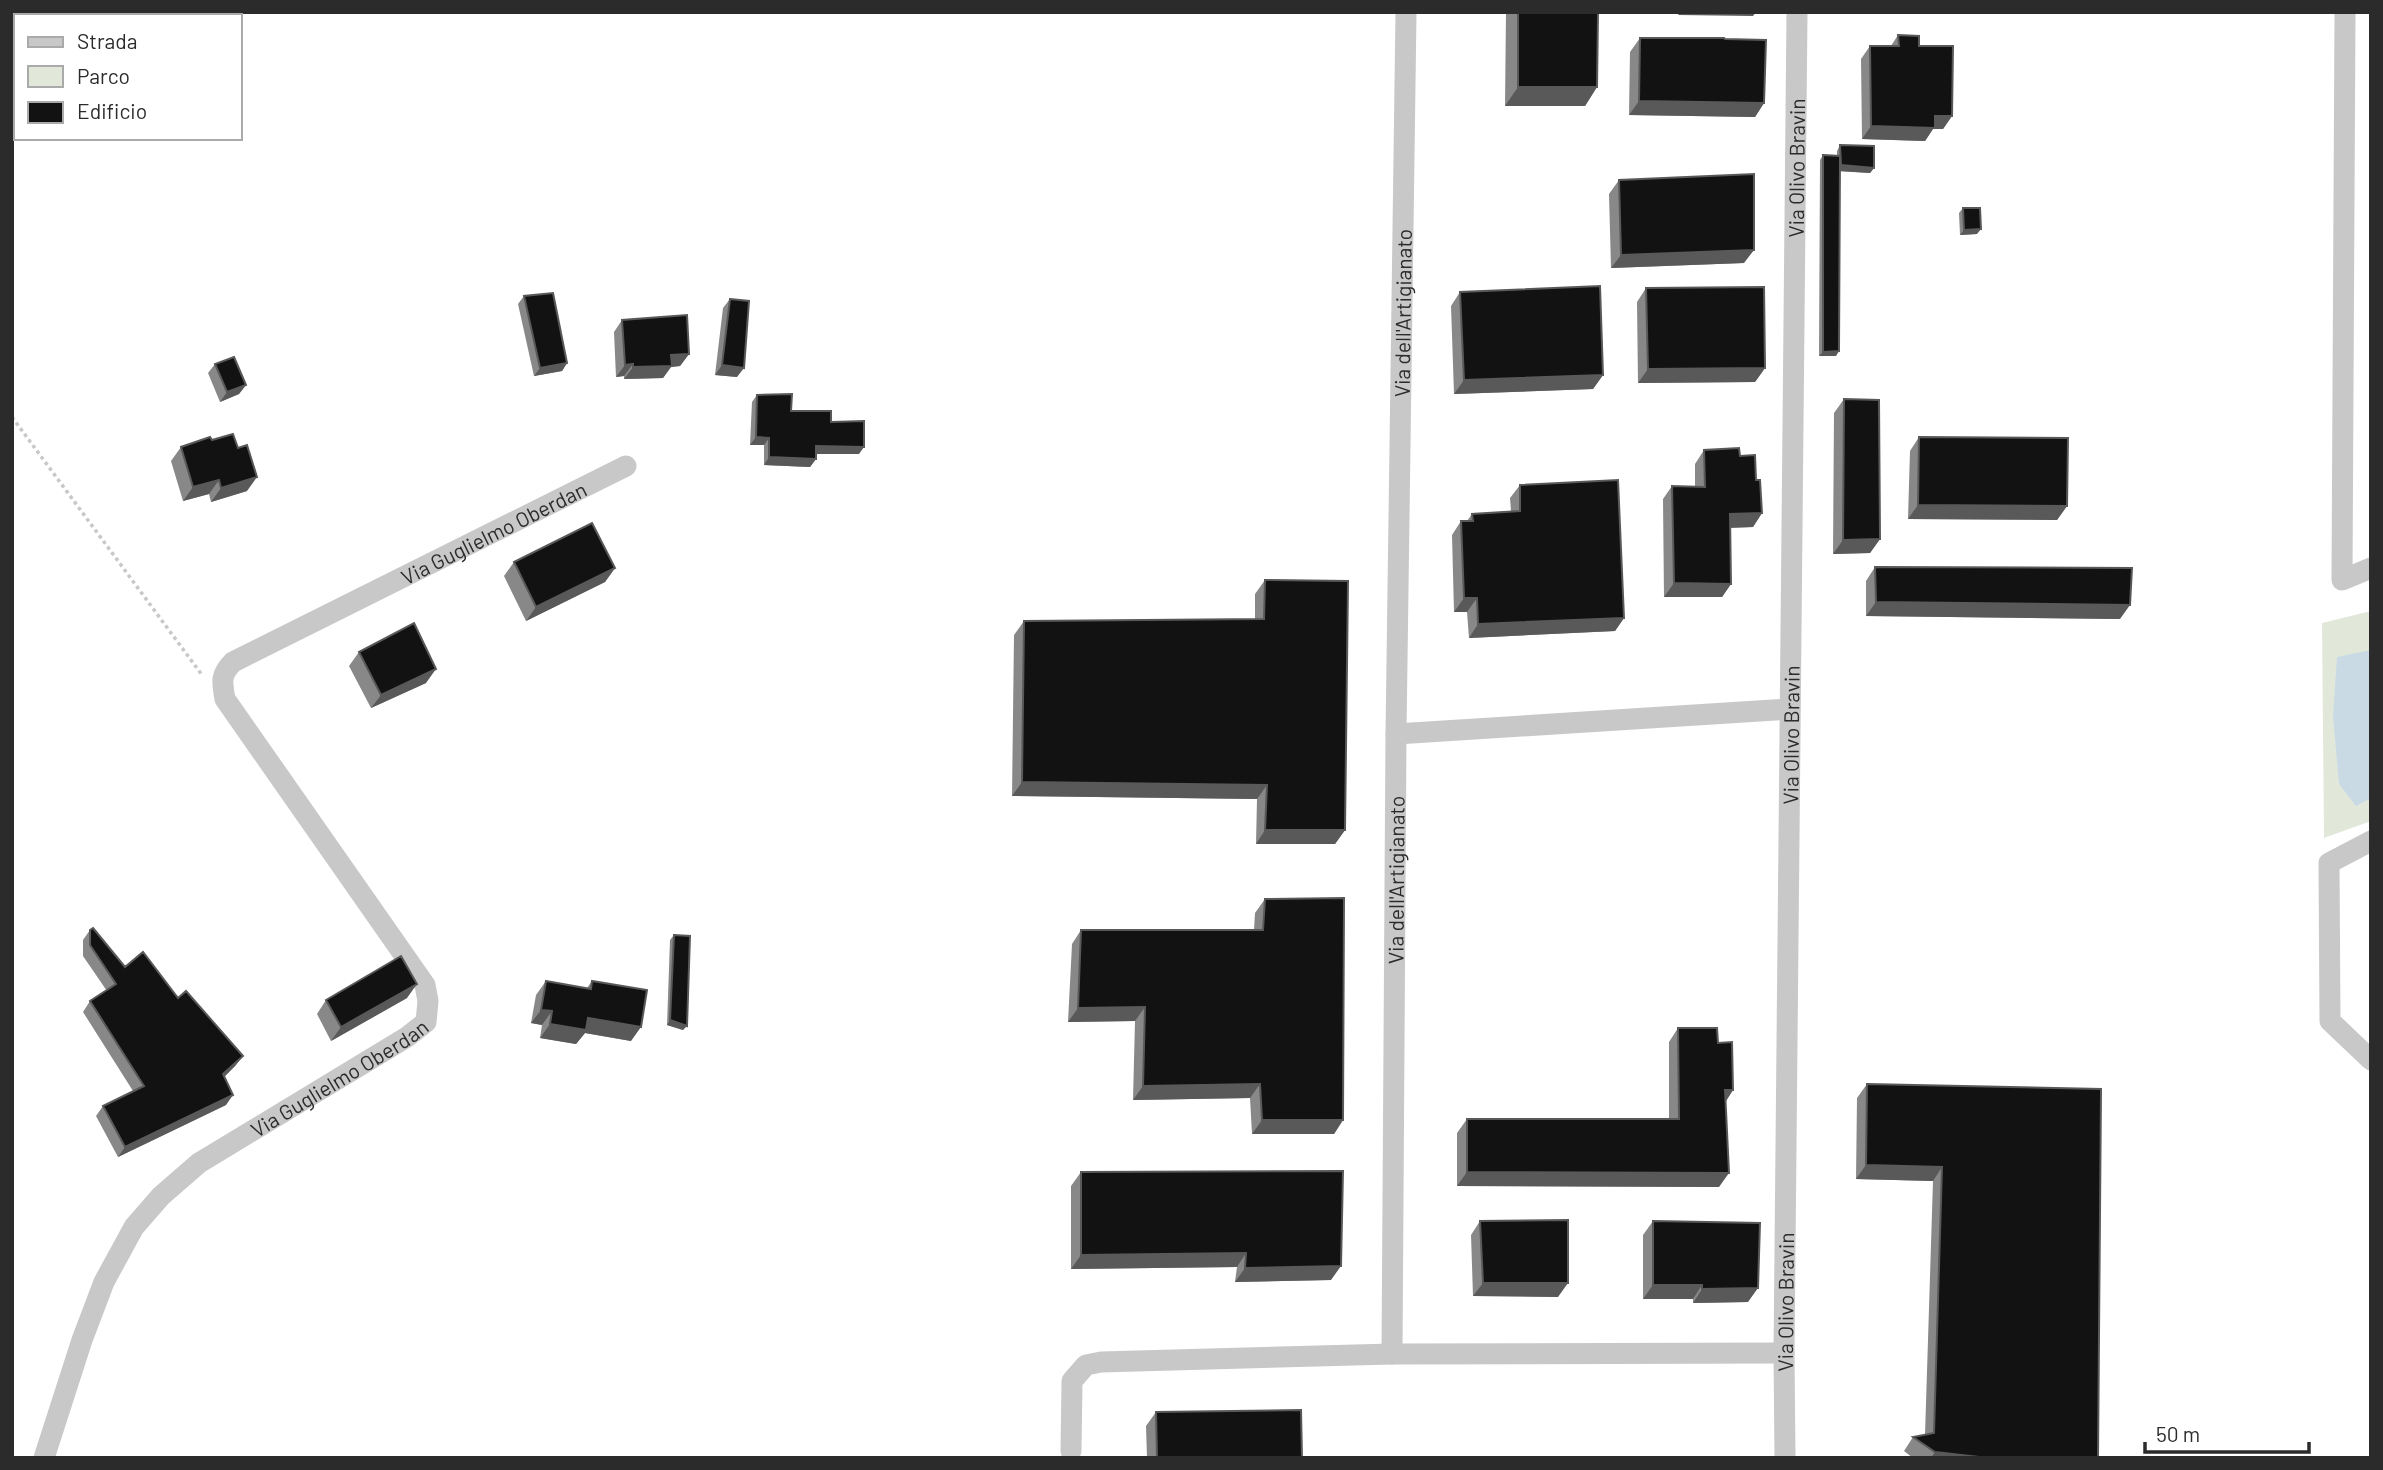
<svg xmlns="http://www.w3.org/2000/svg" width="2383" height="1470" viewBox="0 0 2383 1470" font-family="Barlow,sans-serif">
	<rect width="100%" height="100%" fill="#fff"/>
	<path fill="#e1e8da" d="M 2371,611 L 2371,821 L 2324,838 L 2322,623 Z"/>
	<path fill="#c9dae5" d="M 2371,650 L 2371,798 L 2356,806 L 2339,784 L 2333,716 L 2337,657 Z"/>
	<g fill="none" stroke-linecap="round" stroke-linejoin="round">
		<path stroke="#c8c8c8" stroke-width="3.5" stroke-dasharray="3.5 3.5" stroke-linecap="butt" d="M 12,417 L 202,675"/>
		<g stroke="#c8c8c8" stroke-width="21">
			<path d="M 2345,12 L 2342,580 L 2371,568"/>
			<path d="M 1396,734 L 1790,709"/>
			<path d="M 2371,841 L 2329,863 L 2330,1021 L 2371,1060"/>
			<path id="s1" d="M 1392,1354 L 1396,734 L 1406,12"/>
			<path d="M 1071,1451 L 1072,1381 L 1086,1365 L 1101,1362 L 1392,1354 L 1784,1353"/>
			<path id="s2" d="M 44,1458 L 82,1340 L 104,1282 L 134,1227 L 161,1196 L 199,1163 L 407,1037 L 426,1022 L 428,1001 L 425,985 L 225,699 C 222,682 220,675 233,662 L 626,466"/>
			<path id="s3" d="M 1785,1458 L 1784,1353 L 1797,12"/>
		</g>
	</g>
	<path fill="#888" d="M 1506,12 L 1598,12 L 1597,87 L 1585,106 L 1505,106 Z
		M 1898,35 L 1919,46 L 1952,116 L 1943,129 L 1933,129 L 1925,141 L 1862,139 L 1861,59 L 1870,46 L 1891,46 Z
		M 1640,38 L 1764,103 L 1755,117 L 1629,115 L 1630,52 Z
		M 1840,145 L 1874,168 L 1870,173 L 1840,171 L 1836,356 L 1819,356 L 1820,160 L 1823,155 L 1837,156 L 1837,151 Z
		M 1619,180 L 1744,263 L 1611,268 L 1609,194 Z
		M 1963,208 L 1977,234 L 1960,235 L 1959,213 Z
		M 1646,288 L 1765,368 L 1755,382 L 1638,383 L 1637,302 Z
		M 1460,292 L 1603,375 L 1593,389 L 1454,394 L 1451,306 Z
		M 524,296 L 567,363 L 562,371 L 534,376 L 518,304 Z
		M 730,299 L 737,377 L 715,375 L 723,308 Z
		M 622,320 L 689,354 L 680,366 L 671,367 L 663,378 L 624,379 L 624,376 L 616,377 L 614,332 Z
		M 215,364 L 246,385 L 239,394 L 220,402 L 208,373 Z
		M 757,395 L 791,411 L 831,422 L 859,454 L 816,454 L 816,459 L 810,467 L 764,465 L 764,445 L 750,445 L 752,402 Z
		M 1844,399 L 1880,539 L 1870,553 L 1833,554 L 1834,413 Z
		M 1919,437 L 2067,506 L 2057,520 L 1908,519 L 1910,451 Z
		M 181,447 L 247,491 L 211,502 L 209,494 L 183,501 L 171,461 Z
		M 1704,450 L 1740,456 L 1756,480 L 1762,513 L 1753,527 L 1730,528 L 1731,584 L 1722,597 L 1664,597 L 1663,499 L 1672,486 L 1695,486 L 1695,464 Z
		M 1520,485 L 1624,618 L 1615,631 L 1469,638 L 1467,612 L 1454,612 L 1452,535 L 1461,521 L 1467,521 L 1472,514 L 1511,511 L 1510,498 Z
		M 514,562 L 615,568 L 605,582 L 526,621 L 504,576 Z
		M 1875,567 L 2120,619 L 1866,616 L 1866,581 Z
		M 1265,580 L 1345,830 L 1335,844 L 1256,844 L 1257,799 L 1012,796 L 1014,635 L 1024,621 L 1255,619 L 1255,594 Z
		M 359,652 L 426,683 L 371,708 L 349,666 Z
		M 1265,899 L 1343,1120 L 1334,1134 L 1252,1134 L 1250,1098 L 1133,1100 L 1135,1021 L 1068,1022 L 1072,944 L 1081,930 L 1254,930 L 1255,913 Z
		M 90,930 L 125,967 L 178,998 L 243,1056 L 235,1066 L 224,1077 L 226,1105 L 118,1157 L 96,1116 L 103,1106 L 133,1091 L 83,1012 L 90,1001 L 107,991 L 83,956 L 83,940 Z
		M 674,935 L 683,1030 L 667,1025 L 670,940 Z
		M 546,981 L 587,988 L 592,981 L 631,1041 L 585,1033 L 576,1044 L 540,1038 L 542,1025 L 531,1023 L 536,995 Z
		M 407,998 L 331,1041 L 317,1014 L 326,1000 Z
		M 1678,1028 L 1718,1043 L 1733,1090 L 1726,1101 L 1719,1187 L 1457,1186 L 1457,1133 L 1467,1119 L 1669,1119 L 1669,1042 Z
		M 1867,1084 L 2101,1089 L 2098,1458 L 1913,1458 L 1904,1451 L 1913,1437 L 1925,1435 L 1933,1181 L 1856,1179 L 1857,1098 Z
		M 1081,1172 L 1331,1280 L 1235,1282 L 1237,1267 L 1071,1269 L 1071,1186 Z
		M 1480,1221 L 1558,1297 L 1473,1296 L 1471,1235 Z
		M 1653,1221 L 1748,1302 L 1693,1303 L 1693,1299 L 1643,1299 L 1643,1235 Z
		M 1156,1412 L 1302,1458 L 1147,1458 L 1146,1426 Z"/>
	<path fill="#595959" d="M 1680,12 L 1756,12 L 1753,16 L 1678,15 Z
		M 1518,87 L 1597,87 L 1585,106 L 1505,106 Z
		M 1639,101 L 1764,103 L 1755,117 L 1629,115 Z
		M 1935,116 L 1952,116 L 1943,129 L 1933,129 L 1925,141 L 1862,139 L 1871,126 Z
		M 1841,165 L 1874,168 L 1870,173 L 1837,171 Z
		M 1981,229 L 1977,234 L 1960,235 L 1964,230 Z
		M 1754,250 L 1744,263 L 1611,268 L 1621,255 Z
		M 1839,351 L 1836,356 L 1819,356 L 1823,352 Z
		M 689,354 L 680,366 L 671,367 L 663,378 L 624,379 L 633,367 L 671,355 Z
		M 567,363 L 562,371 L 534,376 L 540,368 Z
		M 633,364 L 624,376 L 616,377 L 625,365 Z
		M 722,365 L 744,368 L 737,377 L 715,375 Z
		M 1765,368 L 1755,382 L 1638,383 L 1648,369 Z
		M 1603,375 L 1593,389 L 1454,394 L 1464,380 Z
		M 246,385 L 239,394 L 220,402 L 227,392 Z
		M 756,437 L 769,438 L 764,445 L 750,445 Z
		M 816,446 L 864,447 L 859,454 L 811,454 Z
		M 769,457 L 816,459 L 810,467 L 764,465 Z
		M 257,477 L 247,491 L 211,502 L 221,488 Z
		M 219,480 L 209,494 L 183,501 L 193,487 Z
		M 1918,505 L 2067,506 L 2057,520 L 1908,519 Z
		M 1762,513 L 1753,527 L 1720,528 L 1730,514 Z
		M 1880,539 L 1870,553 L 1833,554 L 1843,540 Z
		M 615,568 L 605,582 L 526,621 L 536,607 Z
		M 1674,583 L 1731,584 L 1722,597 L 1664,597 Z
		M 1464,598 L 1477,598 L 1467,612 L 1454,612 Z
		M 1876,602 L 2130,605 L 2120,619 L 1866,616 Z
		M 1624,618 L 1615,631 L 1469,638 L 1478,624 Z
		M 436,669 L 426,683 L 371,708 L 381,695 Z
		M 1022,782 L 1267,785 L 1257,799 L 1012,796 Z
		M 1265,830 L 1345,830 L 1335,844 L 1256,844 Z
		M 417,984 L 407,998 L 331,1041 L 341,1027 Z
		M 1145,1007 L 1135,1021 L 1068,1022 L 1078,1008 Z
		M 541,1010 L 552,1011 L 542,1025 L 531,1023 Z
		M 588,1018 L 641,1027 L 631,1041 L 585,1033 L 576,1044 L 540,1038 L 550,1024 Z
		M 670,1020 L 687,1026 L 683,1030 L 667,1025 Z
		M 243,1056 L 235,1066 L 216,1085 L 223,1074 Z
		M 1260,1084 L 1250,1098 L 1133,1100 L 1143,1086 Z
		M 1725,1090 L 1733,1090 L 1724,1104 Z
		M 233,1095 L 226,1105 L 118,1157 L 125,1147 Z
		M 1262,1120 L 1343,1120 L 1334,1134 L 1252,1134 Z
		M 1866,1165 L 1942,1167 L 1933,1181 L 1856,1179 Z
		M 1467,1172 L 1729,1173 L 1719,1187 L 1457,1186 Z
		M 1246,1253 L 1237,1267 L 1071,1269 L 1081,1255 Z
		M 1341,1266 L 1331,1280 L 1235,1282 L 1245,1268 Z
		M 1483,1283 L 1568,1283 L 1558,1297 L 1473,1296 Z
		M 1653,1285 L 1702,1285 L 1693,1299 L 1643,1299 Z
		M 1758,1288 L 1748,1302 L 1693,1303 L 1702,1289 Z
		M 1935,1452 L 2004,1458 L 1931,1458 Z"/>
	<path fill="#121212" stroke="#595959" stroke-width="2" d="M 1518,12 L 1598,12 L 1597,87 L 1518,87 Z
		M 1898,35 L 1919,36 L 1919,46 L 1953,46 L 1952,116 L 1935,116 L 1935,128 L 1871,126 L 1870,46 L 1899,46 Z
		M 1640,38 L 1724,38 L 1725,39 L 1766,40 L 1764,103 L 1639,101 Z
		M 1840,145 L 1874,146 L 1874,168 L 1841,165 Z
		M 1823,155 L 1840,156 L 1839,351 L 1823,352 Z
		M 1754,174 L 1754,250 L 1621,255 L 1619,180 Z
		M 1963,208 L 1980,208 L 1981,229 L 1964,230 Z
		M 1600,286 L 1603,375 L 1464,380 L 1460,292 Z
		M 1764,287 L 1765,368 L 1648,369 L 1646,288 Z
		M 553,293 L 567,363 L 540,368 L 524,296 Z
		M 730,299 L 749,301 L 744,368 L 722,365 Z
		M 687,315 L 689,354 L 671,355 L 672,366 L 633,367 L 633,364 L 625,365 L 622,320 Z
		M 234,357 L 246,385 L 227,392 L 215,364 Z
		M 792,394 L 791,411 L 831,411 L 831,422 L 864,421 L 864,447 L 816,446 L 816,459 L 769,457 L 769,438 L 756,437 L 757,395 Z
		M 1844,399 L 1879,400 L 1880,539 L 1843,540 Z
		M 233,434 L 238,448 L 247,445 L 257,477 L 221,488 L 219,480 L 193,487 L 181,447 L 210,437 L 212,440 Z
		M 1919,437 L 2068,438 L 2067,506 L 1918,505 Z
		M 1739,448 L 1740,456 L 1755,455 L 1756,480 L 1760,480 L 1762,513 L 1730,514 L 1731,584 L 1674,583 L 1672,486 L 1705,487 L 1704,450 Z
		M 1618,480 L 1624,618 L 1478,624 L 1477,598 L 1464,598 L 1461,521 L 1473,521 L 1472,514 L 1520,511 L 1520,485 Z
		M 592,523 L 615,568 L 536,607 L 514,562 Z
		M 1875,567 L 2132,568 L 2130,605 L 1876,602 Z
		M 1265,580 L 1348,581 L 1345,830 L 1265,830 L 1267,785 L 1022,782 L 1024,621 L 1264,619 Z
		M 414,623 L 436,669 L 381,695 L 359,652 Z
		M 1344,898 L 1343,1120 L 1262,1120 L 1260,1084 L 1143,1086 L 1145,1007 L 1078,1008 L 1081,930 L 1263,930 L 1265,899 Z
		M 93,928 L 125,967 L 143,952 L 178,998 L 186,991 L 243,1056 L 223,1074 L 233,1095 L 125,1147 L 103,1106 L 144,1086 L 90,1001 L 116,984 L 90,945 L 90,930 Z
		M 674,935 L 690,936 L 687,1026 L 670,1020 Z
		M 401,956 L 417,984 L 341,1027 L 326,1000 Z
		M 546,981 L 591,989 L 592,981 L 647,990 L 641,1027 L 588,1018 L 586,1030 L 550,1024 L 552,1011 L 541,1010 Z
		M 1678,1028 L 1717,1028 L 1718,1043 L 1732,1042 L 1733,1090 L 1725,1090 L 1729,1173 L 1467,1172 L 1467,1119 L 1679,1119 Z
		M 1867,1084 L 2101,1089 L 2098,1458 L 2004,1458 L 1979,1457 L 1935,1452 L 1913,1437 L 1934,1433 L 1942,1167 L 1866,1165 Z
		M 1343,1171 L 1341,1266 L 1245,1268 L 1246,1253 L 1081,1255 L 1081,1172 Z
		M 1568,1220 L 1568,1283 L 1483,1283 L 1480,1221 Z
		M 1653,1221 L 1760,1223 L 1758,1288 L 1702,1289 L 1702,1285 L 1653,1285 Z
		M 1301,1410 L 1302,1458 L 1157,1458 L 1156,1412 Z"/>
	<g text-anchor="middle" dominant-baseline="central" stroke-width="7" stroke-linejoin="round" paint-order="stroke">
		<g font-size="21" fill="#2b2b2b" stroke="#fff">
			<text stroke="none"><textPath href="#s3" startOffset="1290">Via Olivo Bravin</textPath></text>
			<text stroke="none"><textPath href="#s1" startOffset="1041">Via dell'Artigianato</textPath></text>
			<text stroke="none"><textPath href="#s2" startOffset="1325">Via Guglielmo Oberdan</textPath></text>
			<text stroke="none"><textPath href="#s3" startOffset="723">Via Olivo Bravin</textPath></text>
			<text stroke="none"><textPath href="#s1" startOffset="474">Via dell'Artigianato</textPath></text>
			<text stroke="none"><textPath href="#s2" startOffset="504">Via Guglielmo Oberdan</textPath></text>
			<text stroke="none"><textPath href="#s3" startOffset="156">Via Olivo Bravin</textPath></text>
		</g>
	</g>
	<rect width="2383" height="1470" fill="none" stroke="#2b2b2b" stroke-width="28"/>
	<rect x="14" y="14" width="228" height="126" fill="#ffffff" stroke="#aaaaaa" stroke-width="2"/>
	<rect x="28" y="37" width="35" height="10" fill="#c8c8c8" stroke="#aaaaaa" stroke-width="2"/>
	<text x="77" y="49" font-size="21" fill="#2b2b2b">Strada</text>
	<rect x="28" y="66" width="35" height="21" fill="#e1e8da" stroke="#aaaaaa" stroke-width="2"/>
	<text x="77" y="84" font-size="21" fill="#2b2b2b">Parco</text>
	<rect x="28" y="102" width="35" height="21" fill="#121212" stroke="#aaaaaa" stroke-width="2"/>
	<text x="77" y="119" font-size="21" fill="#2b2b2b">Edificio</text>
	<path d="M2145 1442v10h164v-10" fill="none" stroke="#2b2b2b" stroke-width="3.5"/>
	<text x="2156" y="1442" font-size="21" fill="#2b2b2b" stroke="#ffffff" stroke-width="5" paint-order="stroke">50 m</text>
</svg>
